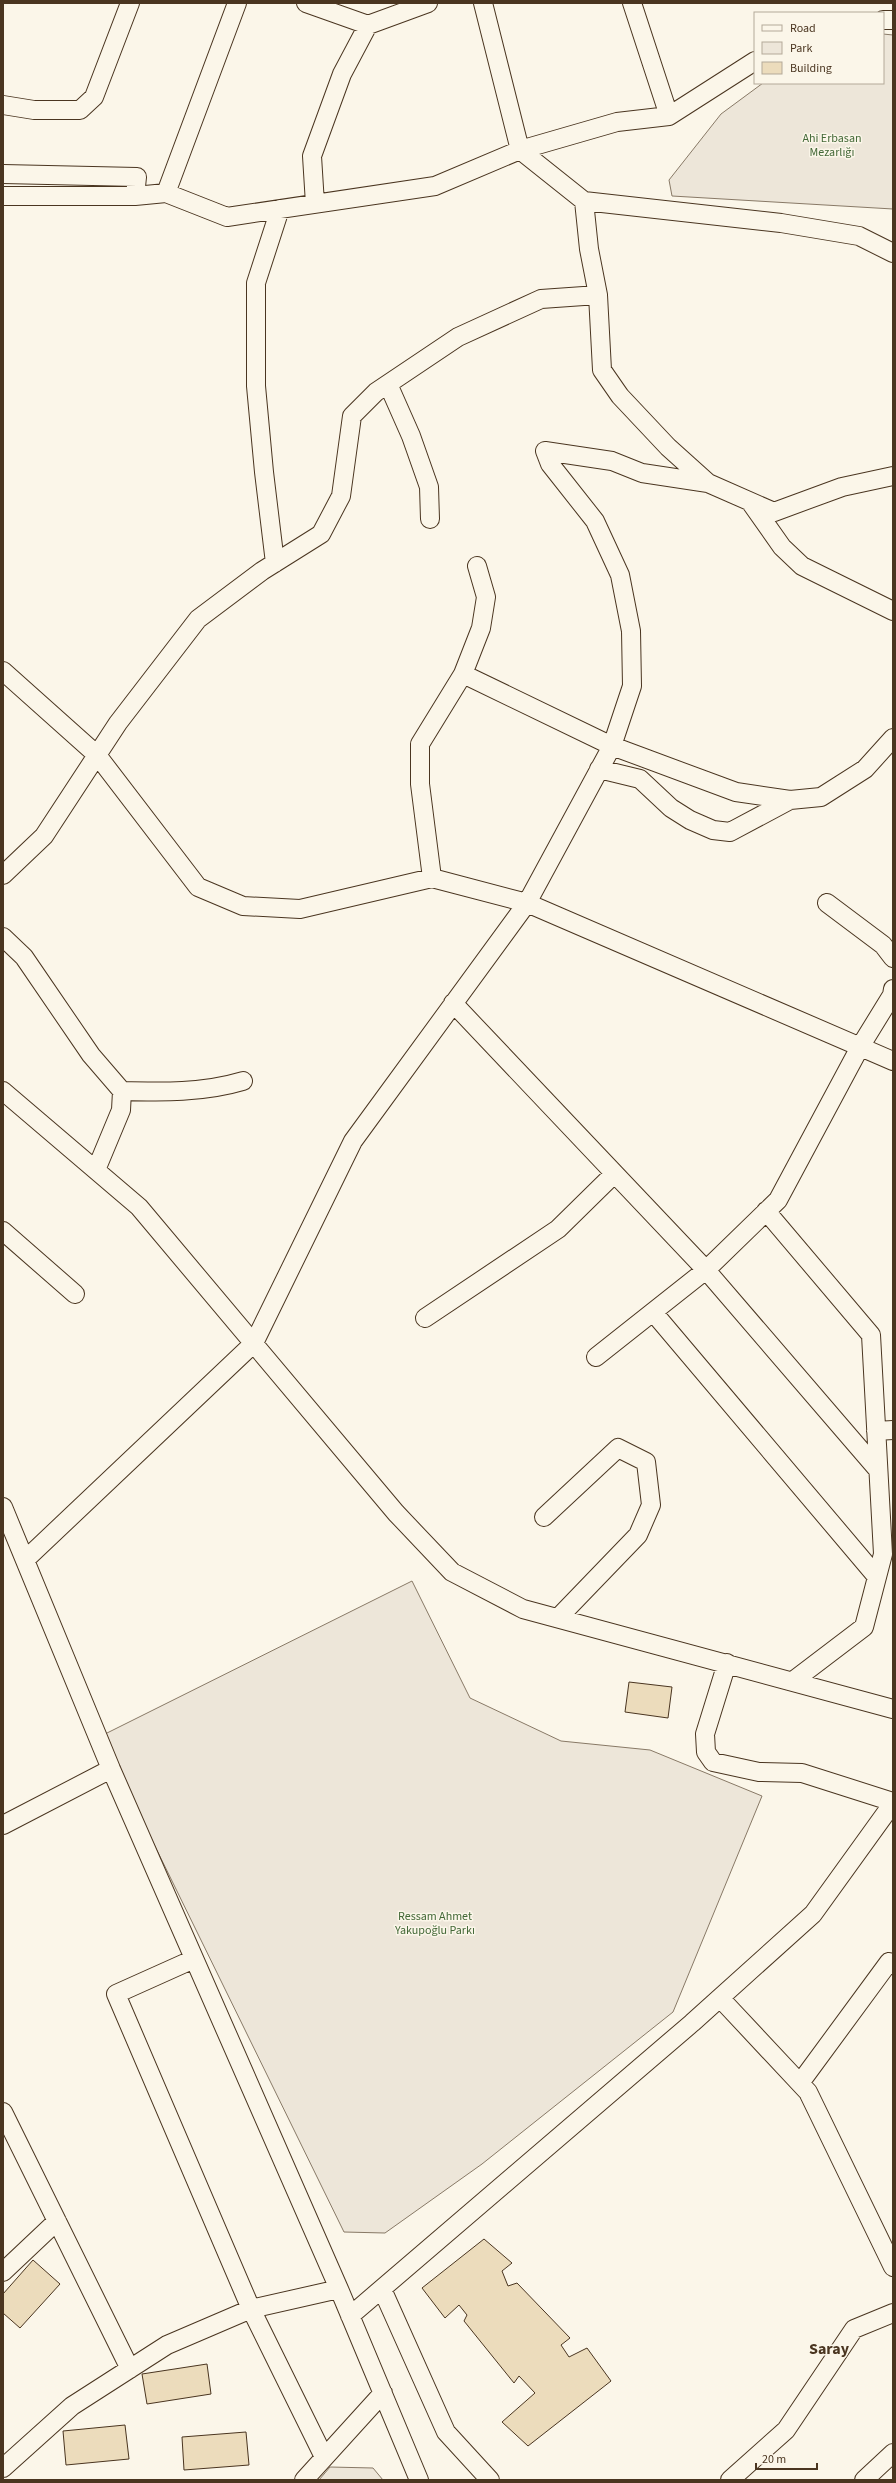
<svg xmlns="http://www.w3.org/2000/svg" width="896" height="2483" viewBox="0 0 896 2483" font-family="'Source Sans 3',sans-serif">
	<rect width="100%" height="100%" fill="#fbf6e9"/>
	<path fill="#ede6d9" stroke="#887966" d="M 883,34 L 893,35 L 893,209 L 672,196 L 669,180 L 721,114 L 763,83 L 883,83 Z
		M 412,1581 L 470,1698 L 561,1741 L 650,1750 L 762,1796 L 673,2012 L 482,2164 L 385,2233 L 344,2232 L 101,1736 Z
		M 330,2467 L 373,2468 L 383,2480 L 319,2480 Z"/>
	<path fill="#ecdcbc" stroke="#4a3520" d="M 629,1682 L 672,1687 L 668,1718 L 625,1712 Z
		M 484,2239 L 512,2263 L 502,2271 L 508,2286 L 517,2283 L 570,2338 L 561,2345 L 569,2357 L 587,2348 L 611,2381 L 528,2446 L 502,2422 L 535,2393 L 519,2376 L 514,2383 L 464,2321 L 467,2315 L 459,2305 L 445,2318 L 422,2288 Z
		M 33,2260 L 60,2284 L 20,2328 L 3,2313 L 3,2294 Z
		M 207,2364 L 211,2394 L 147,2404 L 142,2374 Z
		M 125,2425 L 129,2459 L 66,2465 L 63,2431 Z
		M 246,2432 L 249,2465 L 184,2470 L 182,2437 Z"/>
	<g fill="none" stroke-linecap="round" stroke-linejoin="round">
		<defs>
			<path id="minor" d="M 306,3 L 368,25 L 428,3
				M 483,3 L 520,150 L 584,201 L 589,249 L 598,295 L 602,370 L 620,396 L 668,447 L 708,483 L 774,512 L 842,487 L 893,476
				M 632,3 L 669,116
				M 883,20 L 893,20
				M 3,105 L 34,110 L 80,110 L 94,97 L 130,3
				M 3,174 L 137,177 L 135,196
				M 166,193 L 237,3
				M 3,196 L 135,196 L 166,193 L 227,217 L 435,186 L 520,150 L 617,122 L 669,116 L 755,61
				M 584,201 L 781,223 L 859,236 L 893,253
				M 315,204 L 312,156 L 342,74 L 368,25
				M 388,384 L 411,436 L 429,487 L 430,519
				M 751,503 L 782,547 L 802,566 L 893,611
				M 275,563 L 264,472 L 256,386 L 256,283 L 280,209
				M 3,671 L 97,755 L 198,887 L 243,906 L 300,909 L 432,878 L 527,903 L 893,1061
				M 463,674 L 612,746 L 736,792 L 790,800 L 821,797 L 865,769 L 893,738
				M 599,769 L 640,779 L 671,808 L 690,820 L 713,830 L 730,832 L 790,800
				M 3,875 L 44,836 L 118,723 L 198,619 L 262,571 L 321,534 L 341,496 L 352,416 L 376,392 L 458,337 L 541,299 L 598,295
				M 432,878 L 420,784 L 420,744 L 463,674 L 481,628 L 486,597 L 477,566
				M 827,903 L 883,945 L 893,958
				M 3,937 L 24,957 L 91,1055 L 122,1091 L 121,1110 L 96,1170
				M 453,1003 L 706,1270 L 878,1470
				M 3,1091 L 139,1207 L 396,1513 L 452,1572 L 523,1609 L 893,1709
				M 122,1091 C 162,1092 203,1093 243,1081
				M 766,1211 L 871,1335 L 883,1554 L 864,1627 L 793,1681
				M 3,1231 L 75,1294
				M 653,1312 L 877,1577
				M 425,1318 L 558,1229 L 614,1174
				M 596,1357 L 706,1270 L 778,1200 L 860,1047 L 892,995 L 893,989
				M 876,1431 L 893,1430
				M 3,1507 L 111,1769 L 339,2289 L 419,2480
				M 544,1517 L 618,1448 L 646,1462 L 651,1505 L 638,1535 L 558,1618
				M 25,1560 L 254,1343 L 353,1141 L 527,903 L 612,746 L 632,686 L 631,631 L 620,575 L 595,521 L 550,464 L 545,451 L 612,461 L 642,473 L 708,483
				M 727,1663 L 705,1734 L 706,1752 L 713,1762 L 759,1772 L 802,1773 L 893,1802
				M 3,1825 L 111,1769
				M 194,1959 L 116,1994 L 251,2309 L 324,2457
				M 720,1998 L 808,2092 L 893,2267
				M 800,2083 L 889,1962 L 893,1965
				M 3,2112 L 130,2369
				M 3,2272 L 57,2221
				M 382,2289 L 446,2432 L 490,2480
				M 350,2316 L 692,2023 L 813,1914 L 893,1803
				M 3,2468 L 72,2406 L 167,2345 L 251,2309 L 339,2289
				M 304,2480 L 383,2393
				M 730,2480 L 786,2430 L 854,2329 L 893,2313
				M 864,2480 L 893,2453"/>
		</defs>
		<use href="#minor" stroke="#4a3520" stroke-width="20"/>
		<use href="#minor" stroke="#fbf6e9" stroke-width="18"/>
	</g>
	<g text-anchor="middle" dominant-baseline="central" stroke-width="3" stroke-linejoin="round" paint-order="stroke">
		<g font-size="12" fill="#436837" stroke="#fbf6e9">
			<text x="832" y="138">Ahi Erbasan<tspan x="832" dy="14">Mezarlığı</tspan></text>
			<text x="435" y="1916">Ressam Ahmet<tspan x="435" dy="14">Yakupoğlu Parkı</tspan></text>
		</g>
		<g font-size="16" font-weight="bold" fill="#4a3520" stroke="#fbf6e9">
			<text x="829" y="2349">Saray</text>
		</g>
	</g>
	<rect width="896" height="2483" fill="none" stroke="#4a3520" stroke-width="8"/>
	<rect x="754" y="12" width="130" height="72" fill="#fbf6e9" stroke="#b4a999"/>
	<rect x="762" y="25" width="20" height="6" fill="#fbf6e9" stroke="#b4a999"/>
	<text x="790" y="32" font-size="12" fill="#4a3520">Road</text>
	<rect x="762" y="42" width="20" height="12" fill="#ede6d9" stroke="#b4a999"/>
	<text x="790" y="52" font-size="12" fill="#4a3520">Park</text>
	<rect x="762" y="62" width="20" height="12" fill="#ecdcbc" stroke="#b4a999"/>
	<text x="790" y="72" font-size="12" fill="#4a3520">Building</text>
	<path d="M756 2463v6h61v-6" fill="none" stroke="#4a3520" stroke-width="2"/>
	<text x="762" y="2463" font-size="12" fill="#4a3520" stroke="#fbf6e9" stroke-width="3" paint-order="stroke">20 m</text>
</svg>
